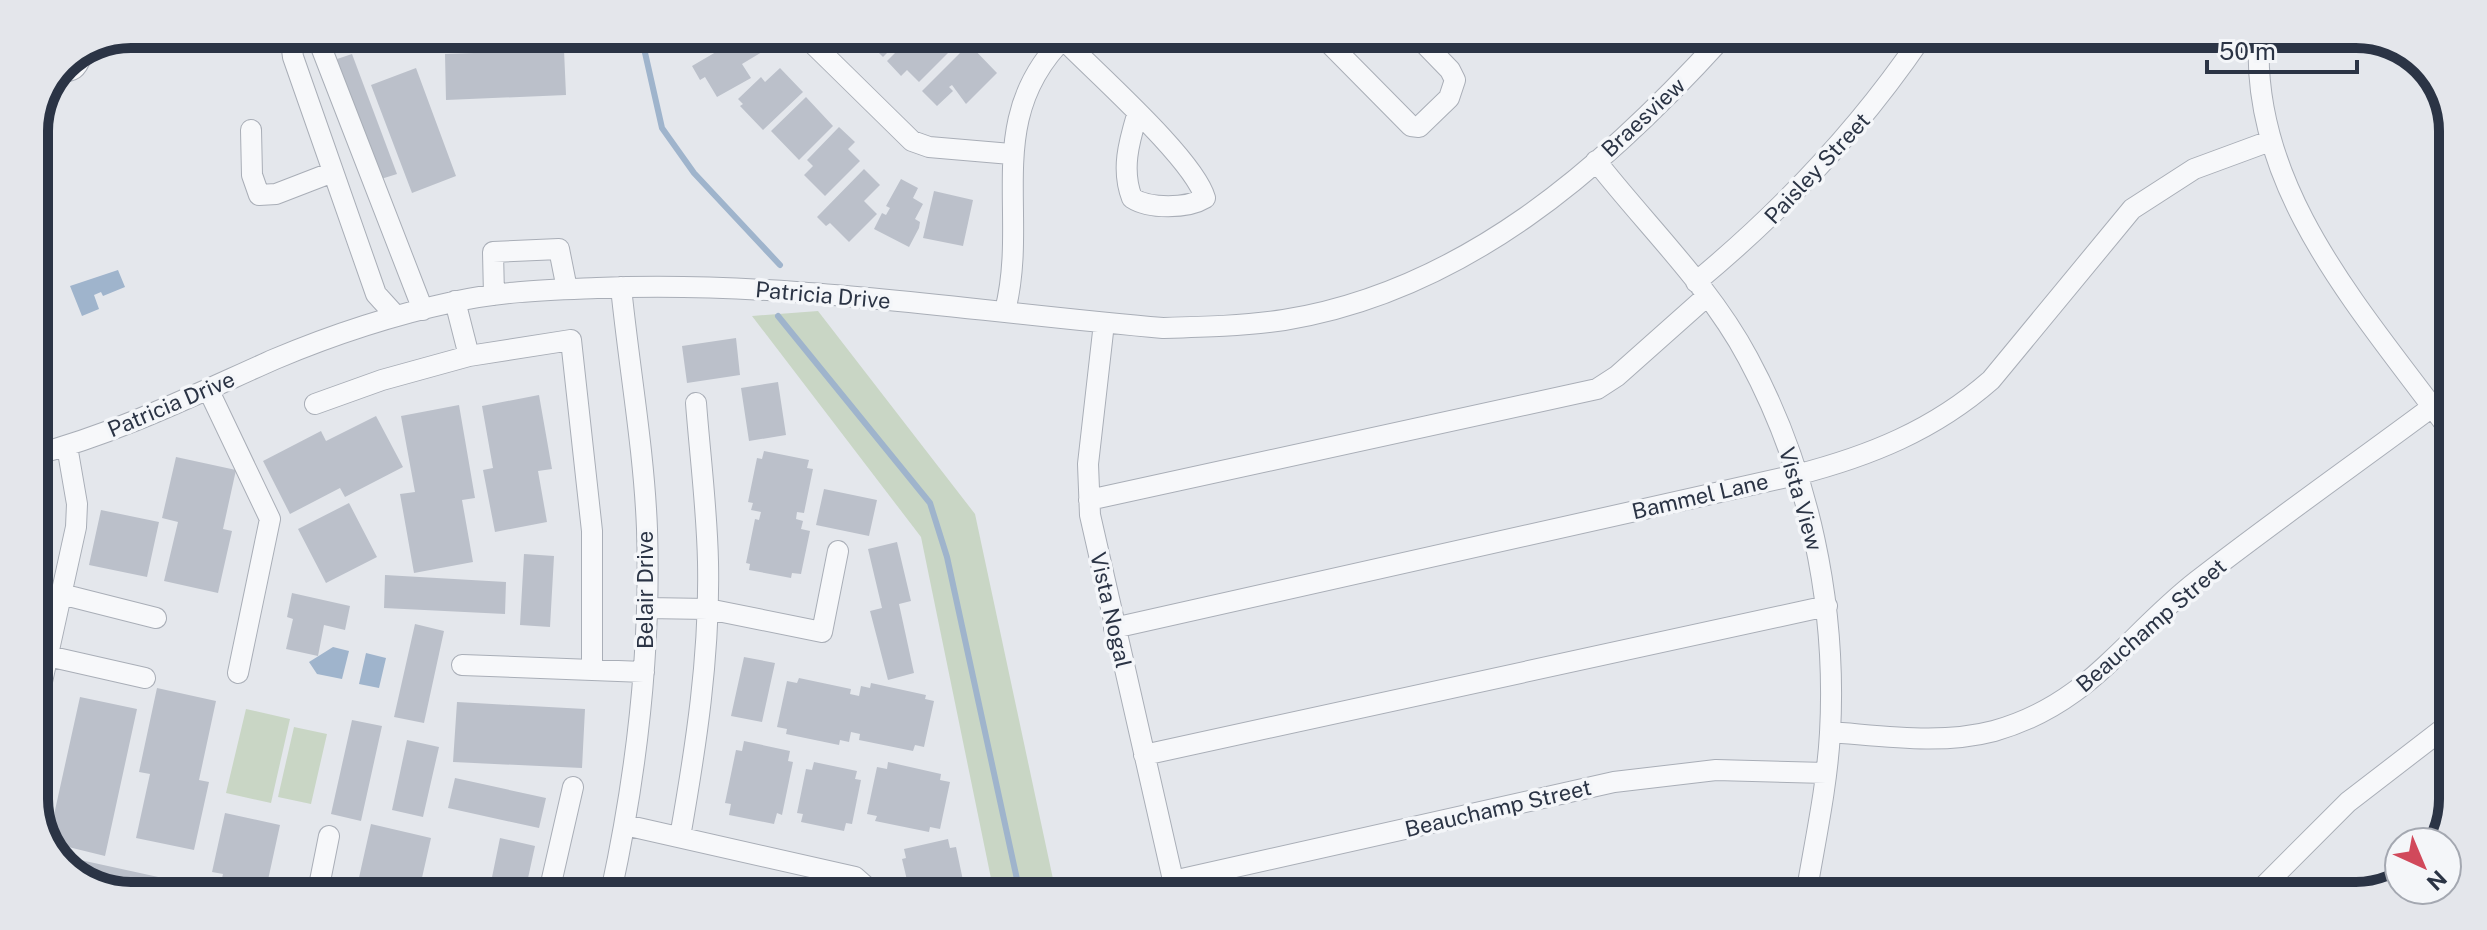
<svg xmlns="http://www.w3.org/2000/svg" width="2487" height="930" viewBox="0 0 2487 930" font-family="'Public Sans',sans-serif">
	<rect width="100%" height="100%" fill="#e4e7ec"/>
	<path fill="#d2d6de" d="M 51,487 L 34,567 L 34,491 Z"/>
	<path fill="#c9d6c5" d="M 818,311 L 975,514 L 1056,893 L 994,893 L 921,537 L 752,316 Z
		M 246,709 L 290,719 L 271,803 L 226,793 Z
		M 294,727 L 327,734 L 311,804 L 278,797 Z"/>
	<path fill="#9fb4cc" d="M 118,270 L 125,287 L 103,296 L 101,292 L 94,295 L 99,309 L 82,316 L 70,286 Z
		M 333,647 L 349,651 L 342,679 L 317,674 L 309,662 Z
		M 366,653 L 386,658 L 379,688 L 359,684 Z"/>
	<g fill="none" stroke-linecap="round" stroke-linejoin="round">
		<path stroke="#9fb4cc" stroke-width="6" d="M 641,35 L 662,128 L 694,173 L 780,265
			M 778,316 L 930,503 L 947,557 L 1020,893"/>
	</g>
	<path fill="#bbc0ca" d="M 357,35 L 457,35 L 457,47 L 359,50 Z
		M 688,35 L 721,35 L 721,36 L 691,45 Z
		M 745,35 L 752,35 L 762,52 L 742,64 L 751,78 L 717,97 L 705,77 L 700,80 L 692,66 Z
		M 862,36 L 904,36 L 883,57 Z
		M 912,36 L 953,36 L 959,42 L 919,82 L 907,70 L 901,76 L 887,61 Z
		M 969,44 L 997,73 L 966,104 L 952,85 L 949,87 L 953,91 L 937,106 L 922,91 Z
		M 564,50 L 566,95 L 446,100 L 445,54 Z
		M 352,54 L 397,174 L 381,179 L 337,59 Z
		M 416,68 L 456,176 L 412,193 L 371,85 Z
		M 780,68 L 803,92 L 763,130 L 740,106 L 743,104 L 738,99 L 761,77 L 765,82 Z
		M 806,97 L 833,126 L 799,160 L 771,131 Z
		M 839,127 L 855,142 L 848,149 L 860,161 L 825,196 L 804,175 L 813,166 L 807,160 Z
		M 864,169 L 880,185 L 864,201 L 877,214 L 849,242 L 830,223 L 826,226 L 817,217 Z
		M 901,179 L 918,188 L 913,198 L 923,204 L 915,219 L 920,222 L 919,228 L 909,247 L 874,229 L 882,213 L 886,215 L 890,208 L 886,206 Z
		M 934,191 L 973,200 L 963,246 L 923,238 Z
		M 736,338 L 740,375 L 687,383 L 682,346 Z
		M 778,382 L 786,435 L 749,441 L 741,388 Z
		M 539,395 L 552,469 L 538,471 L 547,522 L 495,532 L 483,470 L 493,468 L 482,406 Z
		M 459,405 L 475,498 L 462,500 L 473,562 L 414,573 L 400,494 L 415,492 L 401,416 Z
		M 376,416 L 403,467 L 345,497 L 340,488 L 290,514 L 263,461 L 321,431 L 326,441 Z
		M 764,451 L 809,460 L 807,468 L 813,469 L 804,513 L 797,512 L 796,519 L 803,521 L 801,529 L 810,531 L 801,574 L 792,573 L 791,578 L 749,570 L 750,564 L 746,563 L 755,519 L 759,520 L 761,512 L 751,510 L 753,503 L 748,502 L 757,458 L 762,459 Z
		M 176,457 L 236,470 L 223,529 L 232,531 L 218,593 L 164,581 L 178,522 L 162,518 Z
		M 824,489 L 877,500 L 869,536 L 816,525 Z
		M 349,503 L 377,557 L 326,583 L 298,529 Z
		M 101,510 L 159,522 L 147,577 L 89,565 Z
		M 897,542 L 911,601 L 899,604 L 914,673 L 888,680 L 870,611 L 882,608 L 868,549 Z
		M 524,554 L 554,556 L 550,627 L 520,625 Z
		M 385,575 L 506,582 L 505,614 L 384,608 Z
		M 292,593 L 350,606 L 345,630 L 324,625 L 318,656 L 286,649 L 293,619 L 287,617 Z
		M 415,624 L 444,631 L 424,723 L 394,717 Z
		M 744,657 L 775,663 L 762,722 L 731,716 Z
		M 799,678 L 851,689 L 850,694 L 859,696 L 861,686 L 870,688 L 871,683 L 926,695 L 925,699 L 934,701 L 924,747 L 915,745 L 913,751 L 859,740 L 860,734 L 851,732 L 849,742 L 840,740 L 839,745 L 786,734 L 787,729 L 777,727 L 787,681 L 797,683 Z
		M 157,688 L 216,701 L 199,780 L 209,782 L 194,850 L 136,838 L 150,774 L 139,772 Z
		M 80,697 L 137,709 L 105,856 L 48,842 Z
		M 457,702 L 585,709 L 582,768 L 453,762 Z
		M 352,720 L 382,726 L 361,821 L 331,814 Z
		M 407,740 L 439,747 L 423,817 L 392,810 Z
		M 744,741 L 790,751 L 788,761 L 793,762 L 782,815 L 777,813 L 774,824 L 729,815 L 731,804 L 725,803 L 736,750 L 742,751 Z
		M 814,762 L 857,771 L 855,779 L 861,780 L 852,824 L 846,823 L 844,831 L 801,822 L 803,814 L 797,813 L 806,769 L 812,770 Z
		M 888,762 L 941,774 L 940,780 L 950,782 L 940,829 L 930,827 L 929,832 L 875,821 L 877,816 L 867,814 L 877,767 L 887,769 Z
		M 455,778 L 546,798 L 539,828 L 448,808 Z
		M 225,813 L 280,825 L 268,880 L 277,882 L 275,891 L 219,891 L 223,874 L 212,872 Z
		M 371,824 L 431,838 L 419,891 L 356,891 Z
		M 500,838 L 535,846 L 525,892 L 489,892 Z
		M 948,839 L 950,848 L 956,847 L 965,890 L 910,893 L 902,859 L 906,858 L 904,849 Z
		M 53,854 L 204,887 L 203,891 L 100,891 Z
		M 699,881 L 747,891 L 746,892 L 697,892 Z"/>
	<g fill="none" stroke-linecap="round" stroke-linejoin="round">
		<defs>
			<path id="minor" d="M 290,34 L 293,57 L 376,294 L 396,316
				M 319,34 L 321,47 L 423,310
				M 805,36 L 912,141 L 929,147 L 1011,154
				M 1323,37 L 1411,126 L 1419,127 L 1449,98 L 1455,80 L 1450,70 L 1418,37
				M 1063,39 C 1096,73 1194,159 1205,198 C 1187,209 1149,209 1132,198 C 1121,170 1129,142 1137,115
				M 2259,39 C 2251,193 2366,315 2451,432
				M 58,72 C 73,72 77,69 82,55
				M 251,130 L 252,175 L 259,195 L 276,194 L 333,172
				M 1596,161 C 1646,225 1709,285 1748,358 C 1809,471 1837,604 1830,733 C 1827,787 1815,841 1806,895
				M 1696,282 C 1783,210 1857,132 1921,38
				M 494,295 L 493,252 L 559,249 L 567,289
				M 455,301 L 469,356
				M 1005,311 C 1030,212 981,119 1066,36
				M 1104,323 L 1088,464 L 1090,515 L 1176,893
				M 208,389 L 270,519 L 238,673
				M 315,404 L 382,380 L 469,356 L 571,340 L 592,531 L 592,670
				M 34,455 C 118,433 196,394 275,359 C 332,335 393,315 453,302 C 501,291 549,290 597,288 C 787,280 974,312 1163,328 C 1203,327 1244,326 1284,320 C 1464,291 1604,168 1722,38
				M 1089,500 L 1597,389 L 1617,376 L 1707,296
				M 61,594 L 156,618
				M 647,608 L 708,609 L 822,632 L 838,551
				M 1114,628 L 1796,475 C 1870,456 1934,430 1991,380 L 2132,209 L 2194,169 L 2270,141
				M 48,656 L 145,678
				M 462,665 L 644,672
				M 34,718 L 76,527 L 77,504 L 67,446
				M 1830,732 C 1884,736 1941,745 1994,731 C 2090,704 2124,638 2197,581 C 2274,521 2354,465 2432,407
				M 1144,755 L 1827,606
				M 625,825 L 855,877 L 872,892
				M 680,837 C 696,746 710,656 708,562 C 707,509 700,456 696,403
				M 1173,881 L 1614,782 L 1716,770 L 1826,773
				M 318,891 L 329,836
				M 549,892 L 573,787
				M 611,892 C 637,772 651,652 647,529 C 644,449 629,367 621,287
				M 2254,896 L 2348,802 L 2448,725"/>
		</defs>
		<use href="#minor" stroke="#a9aeb7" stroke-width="22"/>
		<use href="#minor" stroke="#f7f8fa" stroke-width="20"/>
	</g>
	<g text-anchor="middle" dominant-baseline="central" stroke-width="7" stroke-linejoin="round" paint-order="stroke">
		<g font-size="22" fill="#2b3445" stroke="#f4f6f9">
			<text transform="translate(1643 117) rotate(-43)">Braesview</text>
			<text transform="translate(1817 168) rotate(-47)">Paisley Street</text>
			<text transform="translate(823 295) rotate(5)">Patricia Drive</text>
			<text transform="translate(171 404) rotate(-23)">Patricia Drive</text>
			<text transform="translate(1700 496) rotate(-13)">Bammel Lane</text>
			<text transform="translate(1801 499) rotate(74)">Vista View</text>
			<text transform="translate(645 590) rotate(-90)">Belair Drive</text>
			<text transform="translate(1111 610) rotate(77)">Vista Nogal</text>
			<text transform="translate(2151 625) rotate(-41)">Beauchamp Street</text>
			<text transform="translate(1498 808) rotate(-13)">Beauchamp Street</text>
		</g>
	</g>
	<path d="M0 0H2487V930H0ZM131 48H2356A83 83 0 0 1 2439 131V799A83 83 0 0 1 2356 882H131A83 83 0 0 1 48 799V131A83 83 0 0 1 131 48Z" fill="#e4e6eb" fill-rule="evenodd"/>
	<path fill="none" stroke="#2b3445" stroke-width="10" d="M131 48H2356A83 83 0 0 1 2439 131V799A83 83 0 0 1 2356 882H131A83 83 0 0 1 48 799V131A83 83 0 0 1 131 48Z"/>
	<g transform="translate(2423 866) rotate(136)"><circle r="38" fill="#f4f6f9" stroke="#a4a8b1" stroke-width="2"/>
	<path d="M0-6L14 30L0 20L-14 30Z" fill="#d1495b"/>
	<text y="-12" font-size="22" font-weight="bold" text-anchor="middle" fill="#2b3445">N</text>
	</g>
	<path d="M2207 60v12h150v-12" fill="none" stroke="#2b3445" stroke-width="4"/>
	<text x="2219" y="60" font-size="24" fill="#2b3445" stroke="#f4f6f9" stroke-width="6" paint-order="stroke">50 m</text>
</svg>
